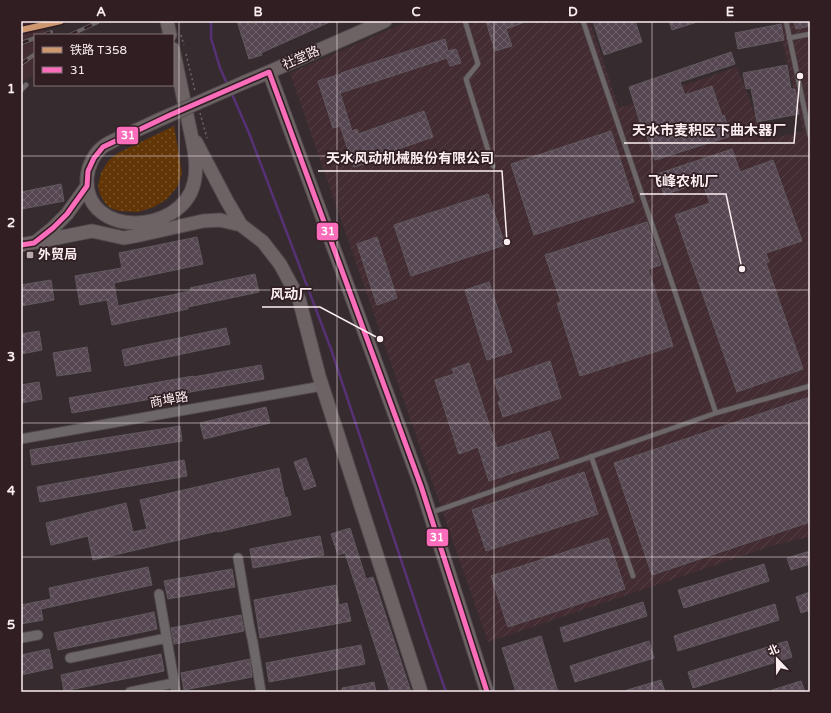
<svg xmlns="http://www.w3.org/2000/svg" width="831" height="713" viewBox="0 0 831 713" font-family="'Varela Round','Noto Sans SC',sans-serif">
	<defs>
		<pattern id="industrial-furrows" width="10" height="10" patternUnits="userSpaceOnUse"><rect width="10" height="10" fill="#432c32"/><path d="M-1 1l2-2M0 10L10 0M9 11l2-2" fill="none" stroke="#564146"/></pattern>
		<pattern id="garden-dots" width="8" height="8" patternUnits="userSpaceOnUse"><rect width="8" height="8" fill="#623506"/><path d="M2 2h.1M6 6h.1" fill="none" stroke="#79532b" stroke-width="1.8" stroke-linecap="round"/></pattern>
		<pattern id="building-cross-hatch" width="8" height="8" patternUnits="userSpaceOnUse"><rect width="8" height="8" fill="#564652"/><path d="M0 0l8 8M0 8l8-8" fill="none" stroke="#6f616b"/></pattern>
	</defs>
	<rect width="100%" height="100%" fill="#362c2f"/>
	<path fill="#432c32" d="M 21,21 L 41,21 L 47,35 L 35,35 L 35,74 L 21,82 Z"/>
	<path fill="url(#industrial-furrows)" d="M 409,21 L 590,21 L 619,108 L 737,67 L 765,140 L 803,131 L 778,21 L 810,21 L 810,537 L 774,545 L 488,642 L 290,73 Z"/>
	<path fill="url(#garden-dots)" d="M 174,126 L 182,173 L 177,187 L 167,199 L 154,207 L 138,212 L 119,211 L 110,208 L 104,202 L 100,194 L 98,186 L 101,173 L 108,161 L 118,153 Z"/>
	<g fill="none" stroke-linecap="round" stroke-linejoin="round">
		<path stroke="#563176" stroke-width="2.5" d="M 211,21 L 211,38 L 220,68 L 228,86
			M 231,92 L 249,133 L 331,349 L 424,629 L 446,692"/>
	</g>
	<path fill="url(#building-cross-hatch)" stroke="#60595d" d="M 237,21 L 251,21 L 252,24 L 260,21 L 332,21 L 261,53 L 262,55 L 249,59 Z
		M 486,21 L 525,21 L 525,22 L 506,29 L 512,46 L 495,51 L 488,28 L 488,27 Z
		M 593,21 L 635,21 L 642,42 L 604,55 Z
		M 669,21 L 697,21 L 697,22 L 672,30 Z
		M 794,21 L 810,21 L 810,26 L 796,29 Z
		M 781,24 L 784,40 L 738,49 L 735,33 Z
		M 445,39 L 448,51 L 456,49 L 461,63 L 450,66 L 447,58 L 340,93 L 352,131 L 357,129 L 358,134 L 424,111 L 433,137 L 367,160 L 368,163 L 354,167 L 340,126 L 333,128 L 318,81 L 341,74 L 341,73 Z
		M 731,52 L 735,64 L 680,82 L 685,95 L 712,86 L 722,116 L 724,115 L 731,136 L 655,160 L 645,131 L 643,132 L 629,87 Z
		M 787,65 L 791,89 L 795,89 L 799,114 L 757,122 L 751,88 L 746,89 L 743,73 Z
		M 611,131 L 634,202 L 534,235 L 511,164 Z
		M 732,149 L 740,172 L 773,160 L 802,241 L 766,253 L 769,262 L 766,263 L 803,369 L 737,392 L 675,215 L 710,203 L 702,182 L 664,195 L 657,174 Z
		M 61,184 L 64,201 L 22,209 L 21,204 L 21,192 Z
		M 488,194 L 505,245 L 411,276 L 394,225 Z
		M 647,222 L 661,265 L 648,269 L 673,346 L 580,376 L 557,303 L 561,302 L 545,255 Z
		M 197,237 L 203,264 L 114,283 L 118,306 L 191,291 L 190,288 L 255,274 L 259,292 L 188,307 L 188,309 L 112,325 L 107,300 L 80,305 L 75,276 L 122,268 L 119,253 Z
		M 377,237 L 397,298 L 377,305 L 357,244 Z
		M 51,280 L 54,300 L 21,306 L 21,285 Z
		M 489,282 L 512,352 L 487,360 L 465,290 Z
		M 226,328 L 230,344 L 125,366 L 122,350 Z
		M 39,331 L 42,350 L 21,354 L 21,334 Z
		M 87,347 L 91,371 L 57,376 L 53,353 Z
		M 550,361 L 561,398 L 503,417 L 498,402 L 501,401 L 494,380 Z
		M 469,363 L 497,448 L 550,431 L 559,458 L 489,481 L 478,447 L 459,454 L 435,380 L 454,374 L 452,369 Z
		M 261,365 L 264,379 L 72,413 L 69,398 L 193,376 L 193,377 Z
		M 39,382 L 42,399 L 21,403 L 21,385 Z
		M 810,397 L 810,522 L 652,575 L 614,463 Z
		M 266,407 L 270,423 L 204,439 L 200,423 Z
		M 180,426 L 182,441 L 32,465 L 30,450 Z
		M 306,458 L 316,486 L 304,490 L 294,462 Z
		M 184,460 L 187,476 L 40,502 L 37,487 Z
		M 279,468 L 285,498 L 287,497 L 291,515 L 218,532 L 217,531 L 93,560 L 88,536 L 51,545 L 46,523 L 126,503 L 133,532 L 147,529 L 140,500 Z
		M 584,472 L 598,514 L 486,551 L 472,510 Z
		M 350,528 L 366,579 L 373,577 L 411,692 L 390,692 L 345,553 L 338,555 L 331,534 Z
		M 320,536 L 324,555 L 253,568 L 250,549 Z
		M 608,538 L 625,589 L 508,627 L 491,576 Z
		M 810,551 L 810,564 L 791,570 L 787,558 Z
		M 764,564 L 769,581 L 684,608 L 678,590 Z
		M 148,567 L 152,585 L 41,609 L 43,620 L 21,624 L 21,605 L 51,599 L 49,588 Z
		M 232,569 L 235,587 L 168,599 L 164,581 Z
		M 336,585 L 339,605 L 347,603 L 351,621 L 260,638 L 254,600 Z
		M 810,592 L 810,610 L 801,613 L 796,597 Z
		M 643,602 L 647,616 L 564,642 L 560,628 Z
		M 775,604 L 779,620 L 678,651 L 674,636 Z
		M 154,612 L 157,629 L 58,650 L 54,633 Z
		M 241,615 L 244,631 L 174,644 L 171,628 Z
		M 541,636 L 558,692 L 516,692 L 502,648 Z
		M 649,641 L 654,658 L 575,682 L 570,666 Z
		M 787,641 L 792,657 L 693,688 L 688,672 Z
		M 361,645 L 365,664 L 269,682 L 266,663 Z
		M 49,649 L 53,668 L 21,675 L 21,655 Z
		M 161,654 L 164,671 L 64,691 L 61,675 Z
		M 250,659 L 252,677 L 184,690 L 181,673 Z
		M 661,680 L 665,692 L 627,692 L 627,690 Z
		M 801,681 L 805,692 L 773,692 L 772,690 Z
		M 374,682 L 376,692 L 342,692 L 342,688 Z"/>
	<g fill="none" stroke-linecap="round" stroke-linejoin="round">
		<defs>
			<path id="lane" d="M 465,21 L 478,64 L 466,79 L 493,166
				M 583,21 L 716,413
				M 786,21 L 810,136
				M 789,38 L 810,34
				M 21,90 L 26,85
				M 591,456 L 633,576
				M 430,513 L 716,413 L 810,386"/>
			<path id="street" d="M 21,439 L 322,386
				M 238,558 L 249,624 L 253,643 L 261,692
				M 159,594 L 176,692
				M 21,638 L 38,635
				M 70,658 L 167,638
				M 130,692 L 174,683"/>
			<path id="secondary" d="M 167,21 L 170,35
				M 269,72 L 421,486 L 487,692
				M 245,82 L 269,72 L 385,21
				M 170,115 C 156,121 142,128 128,134 C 120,138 111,141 104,146 C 94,153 88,166 87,178 C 84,239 182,235 194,183 C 199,163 192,140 188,120 C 183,97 178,73 173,49
				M 196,142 L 227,201 L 241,225
				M 37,241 L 53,228 L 67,214 L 87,186
				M 21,245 L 92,231 L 124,238 L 140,235 L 203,221 L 220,220 L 241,225 L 263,242 L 280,264 L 299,299 L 319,376 L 421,692"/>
		</defs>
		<use href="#lane" stroke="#51494b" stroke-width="6"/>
		<use href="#street" stroke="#51494b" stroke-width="11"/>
		<use href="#secondary" stroke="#51494b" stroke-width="15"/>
		<path stroke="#6d6668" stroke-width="1.5" stroke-dasharray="2 3" stroke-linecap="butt" d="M 181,35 L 184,45
			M 186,54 L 195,91
			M 200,113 L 207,138"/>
		<use href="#lane" stroke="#6e6769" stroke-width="4.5"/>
		<use href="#street" stroke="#6e6769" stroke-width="9"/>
		<use href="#secondary" stroke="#6d6365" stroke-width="13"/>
		<defs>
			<path id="rail" d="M 43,35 L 51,32
				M 70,35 L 98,22
				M 21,43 L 35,38
				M 21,64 L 35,54"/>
		</defs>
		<use href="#rail" stroke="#696264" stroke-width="4"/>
		<use href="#rail" stroke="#301e23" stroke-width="2.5" stroke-dasharray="8" stroke-linecap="butt"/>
		<defs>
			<path id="secondary-bridge" d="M 170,115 L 245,82"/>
		</defs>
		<use href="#secondary-bridge" stroke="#51494b" stroke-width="15" stroke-linecap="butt"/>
		<use href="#secondary-bridge" stroke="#6d6365" stroke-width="13"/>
		<defs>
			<path id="bus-1" d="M 21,245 L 34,243 L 53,228 L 67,214 L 87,186 L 88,171 L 94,158 L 103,147 L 170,115 L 269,72 L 421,486 L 487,692"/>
		</defs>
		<use href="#bus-1" stroke="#301e23" stroke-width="8"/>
		<use href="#bus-1" stroke="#fb6dba" stroke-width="5"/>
		<defs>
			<path id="rail-1" d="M 21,30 L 61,21"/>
		</defs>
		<use href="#rail-1" stroke="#301e23" stroke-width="9"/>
		<use href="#rail-1" stroke="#cd976f" stroke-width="6"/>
	</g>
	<path fill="none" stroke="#fbeef1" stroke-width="1" stroke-opacity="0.55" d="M 179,21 L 179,692M 337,21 L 337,692M 494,21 L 494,692M 652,21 L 652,692M 21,156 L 810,156M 21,290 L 810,290M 21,423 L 810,423M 21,557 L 810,557"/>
	<rect fill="#b6aaad" stroke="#301e23" stroke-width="1.5" x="26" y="251" width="8" height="8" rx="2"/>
	<g text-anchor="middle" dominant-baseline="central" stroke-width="3.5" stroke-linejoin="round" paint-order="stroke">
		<g font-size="13" fill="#fbeef1" stroke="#301e23">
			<text transform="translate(301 58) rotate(-24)">社堂路</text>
			<text transform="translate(169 400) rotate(-10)">商埠路</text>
		</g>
		<g font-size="13" font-weight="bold" fill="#fbeef1" stroke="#301e23" text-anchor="start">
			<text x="38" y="255">外贸局</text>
		</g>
	</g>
	<path fill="none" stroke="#fbeef1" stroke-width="1.5" d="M800 76L794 143H624M507 242L502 171H318M742 269L726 194H640M380 339L320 307H262"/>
	<g fill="#fbeef1" stroke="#301e23" stroke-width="1.5">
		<circle cx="800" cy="76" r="4"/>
		<circle cx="507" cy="242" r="4"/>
		<circle cx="742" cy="269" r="4"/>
		<circle cx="380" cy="339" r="4"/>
	</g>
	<g font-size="14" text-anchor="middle" font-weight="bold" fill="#fbeef1" stroke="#301e23" stroke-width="3.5" stroke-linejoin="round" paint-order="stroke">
		<text x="709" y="135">天水市麦积区下曲木器厂</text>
		<text x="410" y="163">天水风动机械股份有限公司</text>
		<text x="683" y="186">飞峰农机厂</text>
		<text x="291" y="299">风动厂</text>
	</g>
	<g stroke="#301e23" stroke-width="1.5">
		<rect x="116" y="126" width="23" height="19" rx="4" fill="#fb6dba"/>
		<rect x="316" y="222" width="23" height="19" rx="4" fill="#fb6dba"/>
		<rect x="426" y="528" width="23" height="19" rx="4" fill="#fb6dba"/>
	</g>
	<g font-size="11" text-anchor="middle" font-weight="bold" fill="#fff">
		<text x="128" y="139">31</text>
		<text x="328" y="235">31</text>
		<text x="437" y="541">31</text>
	</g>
	<rect width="831" height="713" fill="none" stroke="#301e23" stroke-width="44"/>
	<rect x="34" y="34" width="140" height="52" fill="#301e23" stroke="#817175"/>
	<rect x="42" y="47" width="20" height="6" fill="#cd976f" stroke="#817175"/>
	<text x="70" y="54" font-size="12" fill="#fbeef1">铁路 T358</text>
	<rect x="42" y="67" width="20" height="6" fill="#fb6dba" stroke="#817175"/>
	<text x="70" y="74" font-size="12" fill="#fbeef1">31</text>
	<g transform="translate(777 659) rotate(338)" stroke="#301e23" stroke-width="3" paint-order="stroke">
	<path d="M0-3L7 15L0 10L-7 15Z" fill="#fbeef1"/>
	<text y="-6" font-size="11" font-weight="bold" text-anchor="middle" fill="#fbeef1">北</text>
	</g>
	<rect x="22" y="22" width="787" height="669" fill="none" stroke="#fbeef1" stroke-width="1.5"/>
	<g font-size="13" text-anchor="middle" font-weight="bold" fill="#fbeef1">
		<text x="101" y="16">A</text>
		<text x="258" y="16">B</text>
		<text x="416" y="16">C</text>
		<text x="573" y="16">D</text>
		<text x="730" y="16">E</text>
		<text x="11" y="93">1</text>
		<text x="11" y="227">2</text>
		<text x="11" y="361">3</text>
		<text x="11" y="495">4</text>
		<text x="11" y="629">5</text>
	</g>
</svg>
